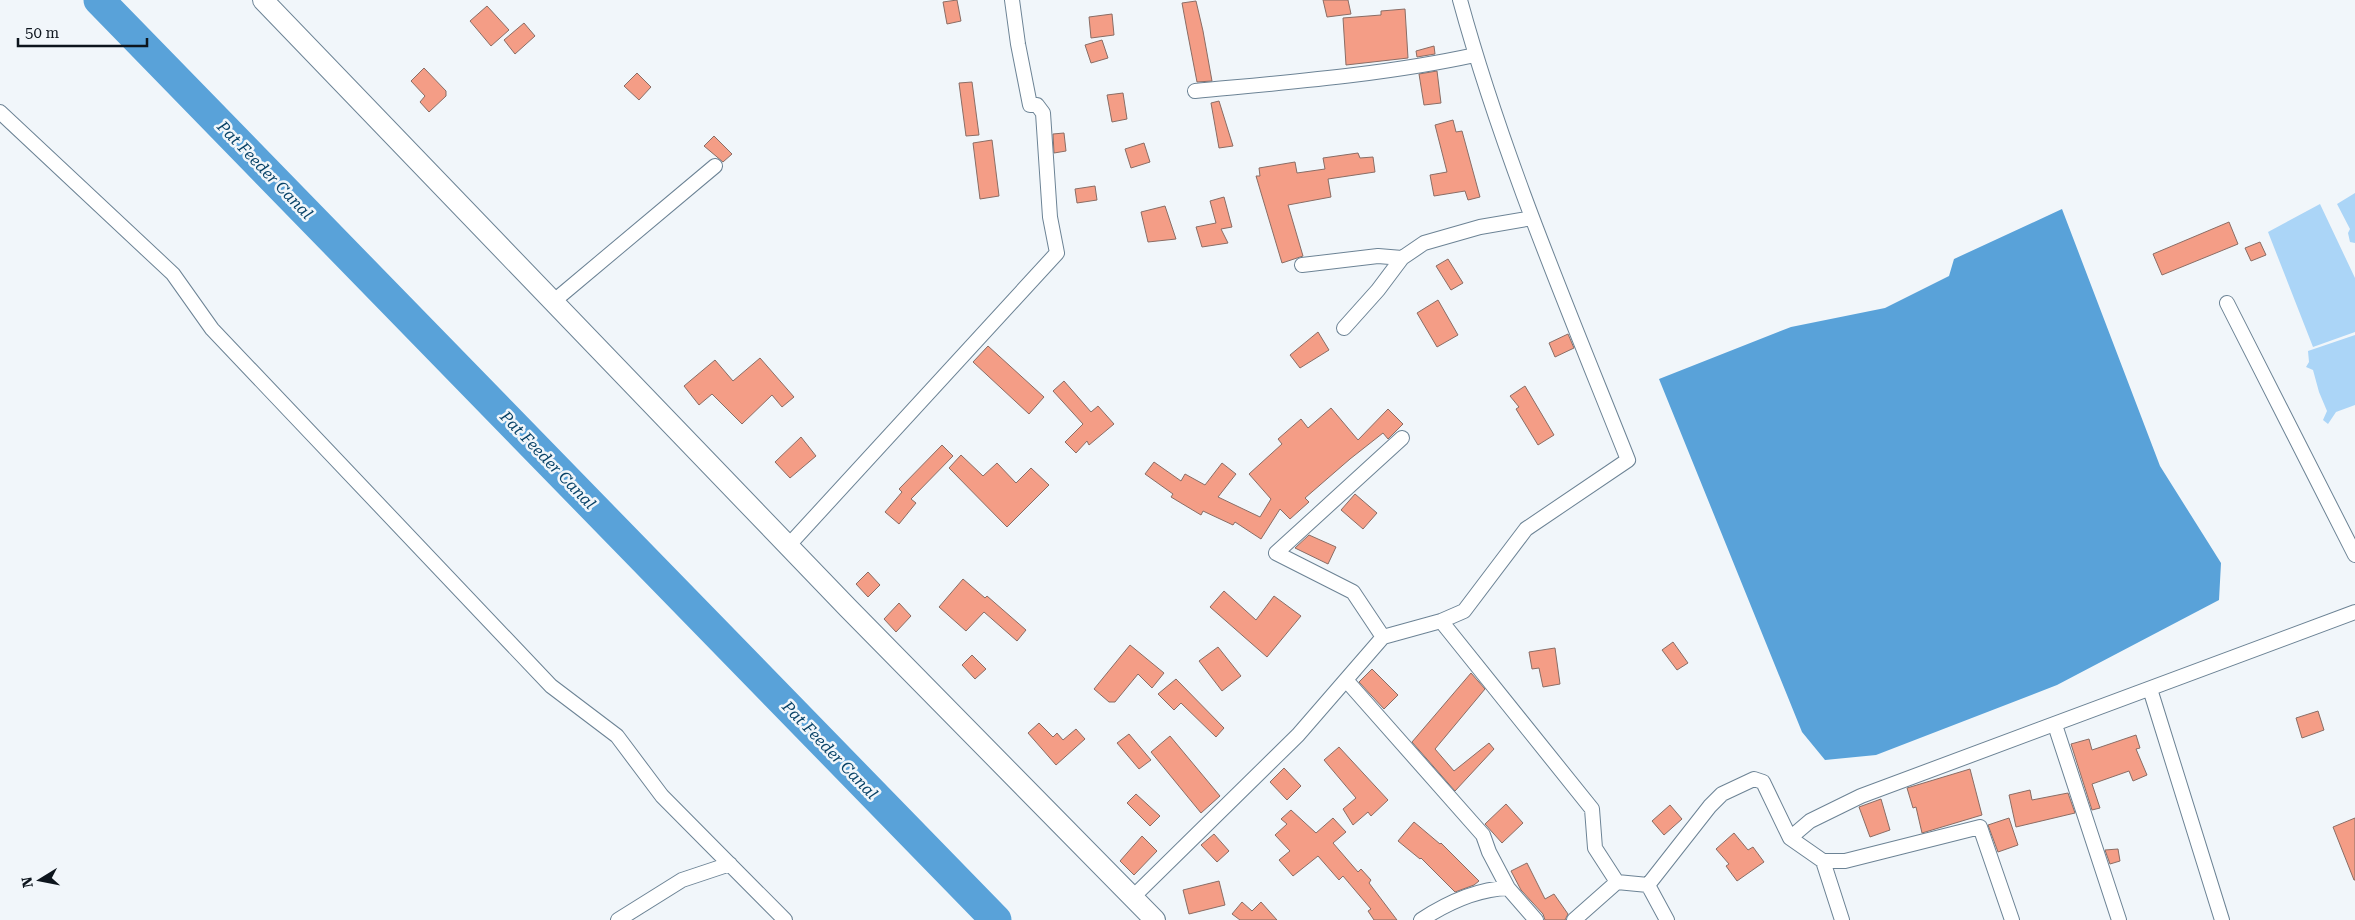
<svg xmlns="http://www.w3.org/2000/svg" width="2355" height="920" viewBox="0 0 2355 920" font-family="'Roboto Serif',serif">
	<rect width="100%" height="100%" fill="#f1f6fa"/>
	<path fill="#abd5f7" d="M 2355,193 L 2355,243 L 2350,242 L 2348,233 L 2350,229 L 2337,204 Z
		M 2320,204 L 2355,278 L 2355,332 L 2313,347 L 2268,232 Z
		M 2355,335 L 2355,405 L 2336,412 L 2328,424 L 2323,420 L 2327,411 L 2319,392 L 2313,370 L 2306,367 L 2309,362 L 2308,351 Z"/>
	<path fill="#59a2d9" d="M 2062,209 L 2160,466 L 2221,563 L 2219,600 L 2057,685 L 1876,755 L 1825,760 L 1802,732 L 1659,379 L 1791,327 L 1885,308 L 1949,276 L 1954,259 Z"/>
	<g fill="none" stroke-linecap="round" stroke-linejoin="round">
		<path stroke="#59a2d9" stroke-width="31" d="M 99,0 L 996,920"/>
	</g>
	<path fill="#f49d86" stroke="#8a6d65" d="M 957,0 L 961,21 L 947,24 L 943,2 Z
		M 1323,0 L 1348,0 L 1351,14 L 1327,17 Z
		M 1196,1 L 1203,31 L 1212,81 L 1197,82 L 1187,30 L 1182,3 Z
		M 487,6 L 509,30 L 491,46 L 470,21 Z
		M 1405,9 L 1408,58 L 1346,65 L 1343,18 L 1381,15 L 1381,11 Z
		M 1112,14 L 1114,35 L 1091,38 L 1089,17 Z
		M 524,23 L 535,36 L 515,54 L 504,40 Z
		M 1102,40 L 1108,58 L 1091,63 L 1085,45 Z
		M 1434,46 L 1435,54 L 1417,57 L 1416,51 Z
		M 424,68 L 446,91 L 446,96 L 429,112 L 420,102 L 425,96 L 411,81 Z
		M 1437,71 L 1441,103 L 1424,105 L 1419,74 Z
		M 637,73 L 651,87 L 639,100 L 624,86 Z
		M 972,82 L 979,135 L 966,136 L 959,83 Z
		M 1123,93 L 1127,119 L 1112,122 L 1107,95 Z
		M 1219,101 L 1233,146 L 1219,148 L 1211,103 Z
		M 1453,120 L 1456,132 L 1462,131 L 1480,197 L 1468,200 L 1465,191 L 1434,196 L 1430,175 L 1447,172 L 1435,125 Z
		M 1064,133 L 1066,151 L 1054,153 L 1053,134 Z
		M 714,136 L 732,154 L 723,162 L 704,146 Z
		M 992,140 L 999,196 L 980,199 L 973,143 Z
		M 1144,143 L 1150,162 L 1131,168 L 1125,149 Z
		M 1358,153 L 1360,158 L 1373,157 L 1375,172 L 1328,179 L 1331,197 L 1288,205 L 1303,256 L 1282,263 L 1256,176 L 1260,176 L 1259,168 L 1295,162 L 1297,173 L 1325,169 L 1323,158 Z
		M 1095,186 L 1097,200 L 1077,203 L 1075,189 Z
		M 1224,197 L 1232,227 L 1221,229 L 1228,243 L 1202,247 L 1196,227 L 1216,223 L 1210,201 Z
		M 1165,206 L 1176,239 L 1148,242 L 1141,212 Z
		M 2229,222 L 2238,244 L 2162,275 L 2153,254 Z
		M 2260,242 L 2266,255 L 2251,261 L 2245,248 Z
		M 1448,259 L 1463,283 L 1451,290 L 1436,266 Z
		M 1438,300 L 1458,335 L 1437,347 L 1417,313 Z
		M 1318,332 L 1329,350 L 1300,368 L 1290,355 Z
		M 1568,334 L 1574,348 L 1555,357 L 1549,343 Z
		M 988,346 L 1044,397 L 1029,414 L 973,362 Z
		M 760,358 L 794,397 L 782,407 L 772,395 L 742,424 L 712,394 L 699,405 L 684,386 L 715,360 L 733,381 Z
		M 1064,381 L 1091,412 L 1098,406 L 1114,424 L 1089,445 L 1087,441 L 1076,453 L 1065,442 L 1083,424 L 1053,391 Z
		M 1525,386 L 1554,435 L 1538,445 L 1516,409 L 1519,407 L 1510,396 Z
		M 1331,408 L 1358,440 L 1388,409 L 1403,424 L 1388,439 L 1383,433 L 1350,459 L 1305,498 L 1309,502 L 1290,519 L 1280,509 L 1261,539 L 1235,522 L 1233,525 L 1203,511 L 1201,515 L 1171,497 L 1173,494 L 1145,474 L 1154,462 L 1181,481 L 1185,474 L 1205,485 L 1222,463 L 1236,474 L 1218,497 L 1260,517 L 1271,499 L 1249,474 L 1282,444 L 1278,439 L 1301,419 L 1308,428 Z
		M 801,437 L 816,456 L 790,478 L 775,462 Z
		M 942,445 L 953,456 L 911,499 L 916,503 L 899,524 L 885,512 L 902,492 L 899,489 Z
		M 961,455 L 983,476 L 997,463 L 1016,483 L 1031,468 L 1049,485 L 1007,527 L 949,468 Z
		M 1355,494 L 1377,513 L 1363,529 L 1341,510 Z
		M 1309,535 L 1336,547 L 1328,564 L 1295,548 Z
		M 868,572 L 880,585 L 868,597 L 856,584 Z
		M 963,579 L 985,598 L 987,596 L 1026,630 L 1017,641 L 984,612 L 966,631 L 939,607 Z
		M 1224,591 L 1256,620 L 1274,596 L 1301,616 L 1267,657 L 1210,607 Z
		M 899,603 L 911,616 L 896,632 L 884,619 Z
		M 1673,642 L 1688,663 L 1677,670 L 1662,650 Z
		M 1130,645 L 1164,673 L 1152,688 L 1138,674 L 1115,702 L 1109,702 L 1094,689 Z
		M 1218,647 L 1241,676 L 1222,691 L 1199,661 Z
		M 1555,648 L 1560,684 L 1543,687 L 1539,668 L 1532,669 L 1529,652 Z
		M 972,655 L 986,669 L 975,679 L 962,665 Z
		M 1372,669 L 1398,695 L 1384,709 L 1359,682 Z
		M 1471,673 L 1485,689 L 1435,749 L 1454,771 L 1489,743 L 1494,749 L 1455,791 L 1412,742 Z
		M 1176,679 L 1224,728 L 1216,737 L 1181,703 L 1174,710 L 1158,694 Z
		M 2318,711 L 2324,730 L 2302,738 L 2296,718 Z
		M 1039,723 L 1053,737 L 1057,733 L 1063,740 L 1076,729 L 1085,739 L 1056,765 L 1028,733 Z
		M 1129,734 L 1151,760 L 1139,769 L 1117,743 Z
		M 2136,735 L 2140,748 L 2136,749 L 2147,775 L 2133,781 L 2129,771 L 2092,784 L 2100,808 L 2092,810 L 2071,744 L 2089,739 L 2092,750 Z
		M 1170,736 L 1220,796 L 1201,813 L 1151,752 Z
		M 1339,747 L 1388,800 L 1371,816 L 1368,812 L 1353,825 L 1343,809 L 1356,798 L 1324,760 Z
		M 1284,768 L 1301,786 L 1287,800 L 1270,782 Z
		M 1970,769 L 1982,815 L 1922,833 L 1916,807 L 1913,808 L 1907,788 Z
		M 2030,790 L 2032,800 L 2068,793 L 2075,813 L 2016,827 L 2009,795 Z
		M 1136,794 L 1160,816 L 1150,826 L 1127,803 Z
		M 1881,799 L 1890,830 L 1870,837 L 1859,807 Z
		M 1506,804 L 1523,823 L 1502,843 L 1485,824 Z
		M 1670,805 L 1682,819 L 1664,835 L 1652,821 Z
		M 1291,810 L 1316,833 L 1333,818 L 1346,832 L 1333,843 L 1358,872 L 1361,869 L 1371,880 L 1369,883 L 1397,920 L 1374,920 L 1368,911 L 1371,909 L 1343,876 L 1339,880 L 1318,856 L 1293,876 L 1279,860 L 1290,851 L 1275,835 L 1287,824 L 1281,819 Z
		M 2009,818 L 2018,845 L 1998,852 L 1988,825 Z
		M 2355,818 L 2355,880 L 2354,880 L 2333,827 Z
		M 1414,822 L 1440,844 L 1441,843 L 1479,881 L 1474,885 L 1455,892 L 1421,858 L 1420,859 L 1398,841 Z
		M 1734,833 L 1748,850 L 1753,847 L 1764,862 L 1737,881 L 1726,866 L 1729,864 L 1716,849 Z
		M 1214,834 L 1229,851 L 1217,862 L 1201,845 Z
		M 1142,836 L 1157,851 L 1134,875 L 1120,861 Z
		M 2118,849 L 2120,861 L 2110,864 L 2105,850 Z
		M 1527,863 L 1545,899 L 1554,894 L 1568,914 L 1565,920 L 1545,920 L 1543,914 L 1521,890 L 1511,871 Z
		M 1219,881 L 1225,905 L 1189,914 L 1183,890 Z
		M 1242,902 L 1252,911 L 1261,902 L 1277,920 L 1240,920 L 1232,914 Z"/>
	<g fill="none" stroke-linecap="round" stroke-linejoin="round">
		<defs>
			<path id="street" d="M 1195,91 C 1289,82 1383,75 1475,55
				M 0,112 L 173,274 L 212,329 L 551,686 L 617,736 L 662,796 L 785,920
				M 1302,265 L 1378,256 L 1402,258 L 1424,243 L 1480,227 L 1532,218
				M 554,301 L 715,166
				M 2227,303 L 2355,555
				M 1344,328 L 1378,290 L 1402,258
				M 788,546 L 1057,253 L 1050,217 L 1043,113 L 1037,105 L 1030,105 L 1018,44 L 1012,0
				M 1441,621 L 1592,809 L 1595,848 L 1617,882
				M 1383,637 L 1441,621 L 1464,611 L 1526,529 L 1628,460 C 1568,309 1503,157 1460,0
				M 1346,680 L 1483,835 L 1489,852 L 1508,888
				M 2150,689 L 2222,920
				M 2055,725 L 2119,920
				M 1790,838 L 1810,821 L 1861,796 L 2355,612
				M 1823,861 L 1842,920
				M 1648,885 L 1710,806 L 1722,794 L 1754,779 L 1763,782 L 1790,838 L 1823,861 L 1845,861 L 1980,827 L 2012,920
				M 1648,885 L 1667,920
				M 1133,897 L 1298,735 L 1383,637 L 1353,592 L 1276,553 L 1402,438
				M 618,920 L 682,880 L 730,864
				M 1421,920 C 1447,903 1477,889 1508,888 L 1536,920
				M 1574,920 L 1617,882 L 1648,885"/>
			<path id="secondary" d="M 263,0 L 848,608 L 1155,920"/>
		</defs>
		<use href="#street" stroke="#6c8395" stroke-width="16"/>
		<use href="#secondary" stroke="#6c8395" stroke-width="22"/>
		<use href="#street" stroke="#fff" stroke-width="14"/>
		<use href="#secondary" stroke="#fff" stroke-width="20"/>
	</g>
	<g text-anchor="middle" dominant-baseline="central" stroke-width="5" stroke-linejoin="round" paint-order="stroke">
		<g font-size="16" font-style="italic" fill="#094368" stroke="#f1f6fa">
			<text transform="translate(265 170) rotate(46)">Pat Feeder Canal</text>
			<text transform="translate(548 460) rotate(46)">Pat Feeder Canal</text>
			<text transform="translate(830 750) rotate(46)">Pat Feeder Canal</text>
		</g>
	</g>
	<g transform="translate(40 880) rotate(260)" stroke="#f1f6fa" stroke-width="4" paint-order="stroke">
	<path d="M0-4L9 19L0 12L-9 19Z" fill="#0d151d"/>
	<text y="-8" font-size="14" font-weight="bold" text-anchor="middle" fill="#0d151d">N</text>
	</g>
	<path d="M18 38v8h129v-8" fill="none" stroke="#0d151d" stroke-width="2.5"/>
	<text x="25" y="38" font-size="15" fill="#0d151d" stroke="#f1f6fa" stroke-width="4" paint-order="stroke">50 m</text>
</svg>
